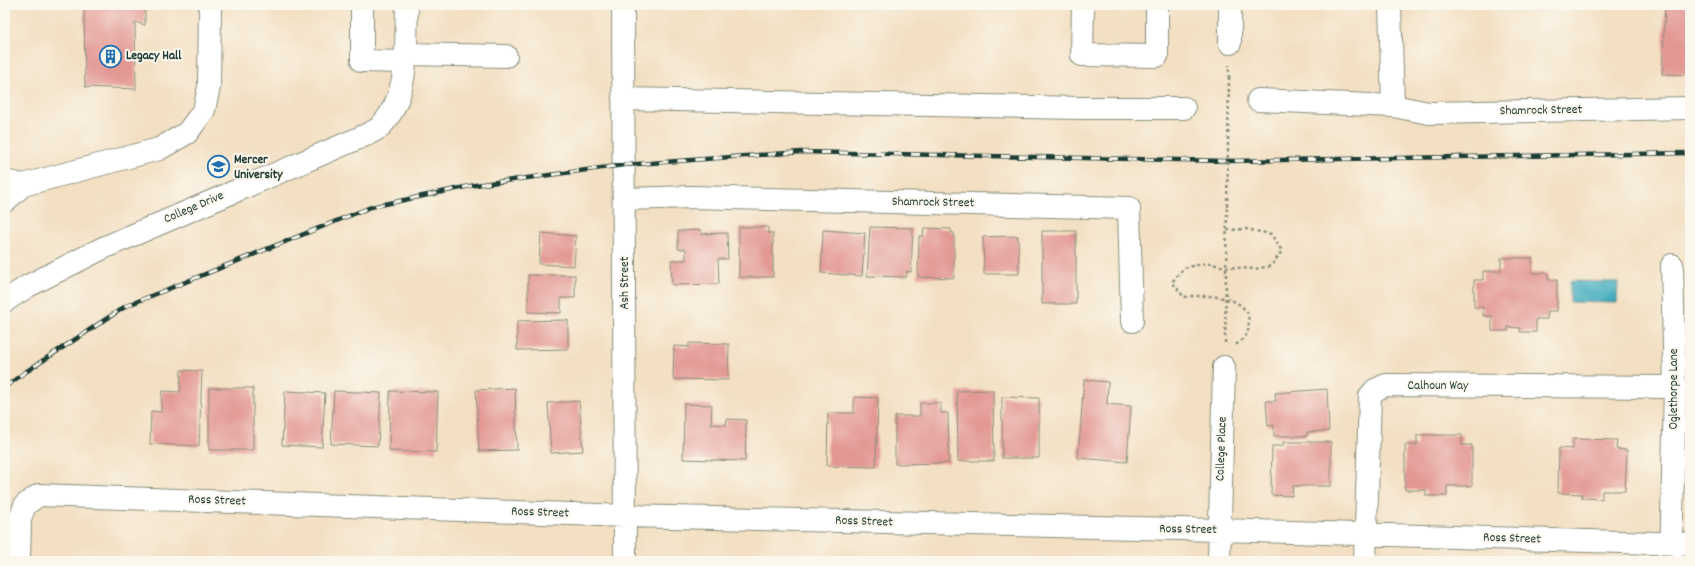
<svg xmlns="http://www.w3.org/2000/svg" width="1695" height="566" viewBox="0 0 1695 566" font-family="Dekko,sans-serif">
	<rect width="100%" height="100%" fill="#fbf7ec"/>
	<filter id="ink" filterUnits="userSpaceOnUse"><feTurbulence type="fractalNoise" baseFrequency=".025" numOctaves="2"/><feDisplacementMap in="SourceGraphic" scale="8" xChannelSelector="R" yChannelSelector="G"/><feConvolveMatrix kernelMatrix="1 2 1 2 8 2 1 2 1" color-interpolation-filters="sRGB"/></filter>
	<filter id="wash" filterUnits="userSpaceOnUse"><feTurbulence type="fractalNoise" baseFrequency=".012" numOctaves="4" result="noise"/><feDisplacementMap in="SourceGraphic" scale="16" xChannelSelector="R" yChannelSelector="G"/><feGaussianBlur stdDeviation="0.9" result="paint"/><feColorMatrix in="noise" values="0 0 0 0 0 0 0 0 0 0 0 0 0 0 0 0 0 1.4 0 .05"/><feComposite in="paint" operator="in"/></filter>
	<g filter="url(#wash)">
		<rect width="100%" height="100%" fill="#f3dfc2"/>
		<path fill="#3facbe" stroke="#2f7479" d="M 1570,281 L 1618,282 L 1617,303 L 1570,302 Z"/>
		<g id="blocks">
			<path fill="#e39894" d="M 84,5 L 145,5 L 145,25 L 135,22 L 136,89 L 85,87 Z
				M 1436,5 L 1526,5 L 1526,7 L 1436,6 Z
				M 1665,5 L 1690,5 L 1690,75 L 1662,74 Z
				M 739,227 L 768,227 L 768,233 L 773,233 L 773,277 L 739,277 Z
				M 870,227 L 913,228 L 911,272 L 907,271 L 906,277 L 867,276 Z
				M 924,228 L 951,229 L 951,232 L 954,233 L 954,278 L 918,277 L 919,236 L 923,236 Z
				M 701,230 L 701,234 L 727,233 L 728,259 L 718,259 L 719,284 L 672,285 L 671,260 L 686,260 L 686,249 L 678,249 L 678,231 Z
				M 823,230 L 865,233 L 862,276 L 821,273 Z
				M 1042,231 L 1076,231 L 1076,304 L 1042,304 Z
				M 541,233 L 576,236 L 574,266 L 539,264 Z
				M 1018,236 L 1019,274 L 984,274 L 983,237 Z
				M 1501,258 L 1532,258 L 1532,273 L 1548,273 L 1548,280 L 1557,280 L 1557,311 L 1548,311 L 1547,319 L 1536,319 L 1536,332 L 1520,332 L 1520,328 L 1508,327 L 1508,331 L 1492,331 L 1492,316 L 1483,316 L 1483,307 L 1474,307 L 1474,280 L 1483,280 L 1483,271 L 1501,271 Z
				M 528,275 L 575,275 L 575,298 L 561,298 L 561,313 L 528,312 Z
				M 568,320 L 568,349 L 517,350 L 517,321 Z
				M 689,343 L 729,344 L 728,380 L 673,379 L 674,346 L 689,347 Z
				M 181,370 L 202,371 L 199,446 L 150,444 L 151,411 L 161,412 L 162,391 L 180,392 Z
				M 1084,380 L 1108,382 L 1107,404 L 1131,406 L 1127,462 L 1078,458 Z
				M 209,388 L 253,388 L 253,450 L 209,450 Z
				M 515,388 L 517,450 L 479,451 L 476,390 Z
				M 1327,389 L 1329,431 L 1307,432 L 1307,436 L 1274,436 L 1274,425 L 1268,426 L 1266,401 L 1276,401 L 1275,393 Z
				M 993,390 L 994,461 L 958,461 L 957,391 Z
				M 285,391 L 325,393 L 322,447 L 282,445 Z
				M 334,391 L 381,393 L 378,446 L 331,444 Z
				M 390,391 L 438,392 L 436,452 L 389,451 Z
				M 854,397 L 878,398 L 876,467 L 827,466 L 828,413 L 854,413 Z
				M 1002,397 L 1039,398 L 1039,458 L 1002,458 Z
				M 579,401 L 583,451 L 551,453 L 548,403 Z
				M 920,403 L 941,403 L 941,413 L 948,413 L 949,463 L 895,464 L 895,416 L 920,416 Z
				M 684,404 L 712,405 L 711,424 L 726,425 L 727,419 L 746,420 L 745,461 L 683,459 Z
				M 1417,435 L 1462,435 L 1462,445 L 1472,445 L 1472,486 L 1447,486 L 1447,496 L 1426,496 L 1426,490 L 1405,490 L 1405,445 L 1417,445 Z
				M 1573,439 L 1617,440 L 1616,449 L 1627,450 L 1625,491 L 1602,491 L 1602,499 L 1582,498 L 1582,494 L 1558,493 L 1559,448 L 1573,449 Z
				M 1283,442 L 1331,442 L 1331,486 L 1293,486 L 1292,496 L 1271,495 L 1272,446 L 1283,446 Z
				M 70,559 L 110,560 L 110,561 L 70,561 Z"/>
		</g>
	</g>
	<g filter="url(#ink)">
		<use href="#blocks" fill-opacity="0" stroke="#898e7b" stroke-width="1"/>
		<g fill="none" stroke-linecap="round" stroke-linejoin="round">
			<defs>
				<path id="minor" d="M 362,5 L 362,61 L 405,62
					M 623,5 L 625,561
					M 1083,5 L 1082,55 L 1157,56 L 1157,5
					M 1230,43 L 1230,5
					M 405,54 L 506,56
					M 623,99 L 1081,108 L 1184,108
					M 1258,100 L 1393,106 L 1390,5
					M 1393,106 L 1429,113 L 1690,108
					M 5,181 L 23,185 L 159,149 L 187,133 L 204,110 L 209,87 L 210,5
					M 625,199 L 691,197 L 1129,208 L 1132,321
					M 5,201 L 23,185
					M 5,301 L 28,286 L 103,248 L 359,138 C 366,135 376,131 381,126 C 411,94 405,45 407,5
					M 19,561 L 20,519 L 25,505 L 39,495 L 626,516 L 1220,530 L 1690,544
					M 1219,561 L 1224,367
					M 1365,561 L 1370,396 L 1375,390 L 1386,385 L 1675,387
					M 1671,561 L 1675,387 L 1672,265"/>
			</defs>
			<use href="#minor" stroke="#898e7b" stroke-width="24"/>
			<path stroke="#898e7b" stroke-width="2.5" stroke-dasharray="3 3" stroke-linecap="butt" d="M 1229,78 L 1229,65
				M 1227,230 L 1246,229 L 1271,234 L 1282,251 L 1271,266 L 1255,269 L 1226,267 L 1206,263 L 1184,268 L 1172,282 L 1184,297 C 1199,295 1223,295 1237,303 C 1241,305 1245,310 1248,313 C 1250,331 1249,336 1234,346
				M 1225,343 L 1227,206"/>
			<use href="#minor" stroke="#fff" stroke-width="22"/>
			<defs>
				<path id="rail" d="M 5,387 L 24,373 L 126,306 L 371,207 L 475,185 L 624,165 L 801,152 L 1227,161 L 1690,153"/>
			</defs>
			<use href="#rail" stroke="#1f3d34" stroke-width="4.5"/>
			<use href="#rail" stroke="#fbf7ec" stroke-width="3" stroke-dasharray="9" stroke-linecap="butt"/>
			<path stroke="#898e7b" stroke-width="2.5" stroke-dasharray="3 3" stroke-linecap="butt" d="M 1227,206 L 1229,78"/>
		</g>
	</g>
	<defs>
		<symbol id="building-ring" viewBox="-11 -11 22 22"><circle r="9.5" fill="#fbf7ec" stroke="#1f6fb2" stroke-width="1.5"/><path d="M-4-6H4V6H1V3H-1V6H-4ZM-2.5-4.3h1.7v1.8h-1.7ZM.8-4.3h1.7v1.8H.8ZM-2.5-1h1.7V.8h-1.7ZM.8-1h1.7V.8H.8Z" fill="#1f6fb2"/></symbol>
		<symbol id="university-ring" viewBox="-11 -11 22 22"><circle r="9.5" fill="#fbf7ec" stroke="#1f6fb2" stroke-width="1.5"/><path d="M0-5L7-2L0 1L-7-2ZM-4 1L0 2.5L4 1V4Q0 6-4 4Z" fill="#1f6fb2"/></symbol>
	</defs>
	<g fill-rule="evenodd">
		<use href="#building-ring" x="98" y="44" width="25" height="25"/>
		<use href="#university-ring" x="206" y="154" width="25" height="25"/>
	</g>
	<g text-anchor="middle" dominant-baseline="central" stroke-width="4" stroke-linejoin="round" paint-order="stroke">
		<g font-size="13" font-weight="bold" fill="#1f3d34" stroke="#fbf7ec" text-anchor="start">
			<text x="126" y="56">Legacy Hall</text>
			<text x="234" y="160">Mercer<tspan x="234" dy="15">University</tspan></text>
		</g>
		<g font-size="13" fill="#1f3d34" stroke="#fbf7ec">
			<text transform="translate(1541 111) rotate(-1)">Shamrock Street</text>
			<text transform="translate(933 203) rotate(1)">Shamrock Street</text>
			<text transform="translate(194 208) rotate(-23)">College Drive</text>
			<text transform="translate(625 283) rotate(-90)">Ash Street</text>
			<text x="1438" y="386">Calhoun Way</text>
			<text transform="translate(1674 389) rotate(-90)">Oglethorpe Lane</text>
			<text transform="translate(1222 449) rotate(-88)">College Place</text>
			<text transform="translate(217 501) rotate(2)">Ross Street</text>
			<text transform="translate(540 513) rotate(2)">Ross Street</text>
			<text transform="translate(864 522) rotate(2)">Ross Street</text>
			<text transform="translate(1188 530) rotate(1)">Ross Street</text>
			<text transform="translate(1512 539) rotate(2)">Ross Street</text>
		</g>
	</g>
	<rect width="1695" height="566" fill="none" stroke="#fbf7ec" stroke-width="20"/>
</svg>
